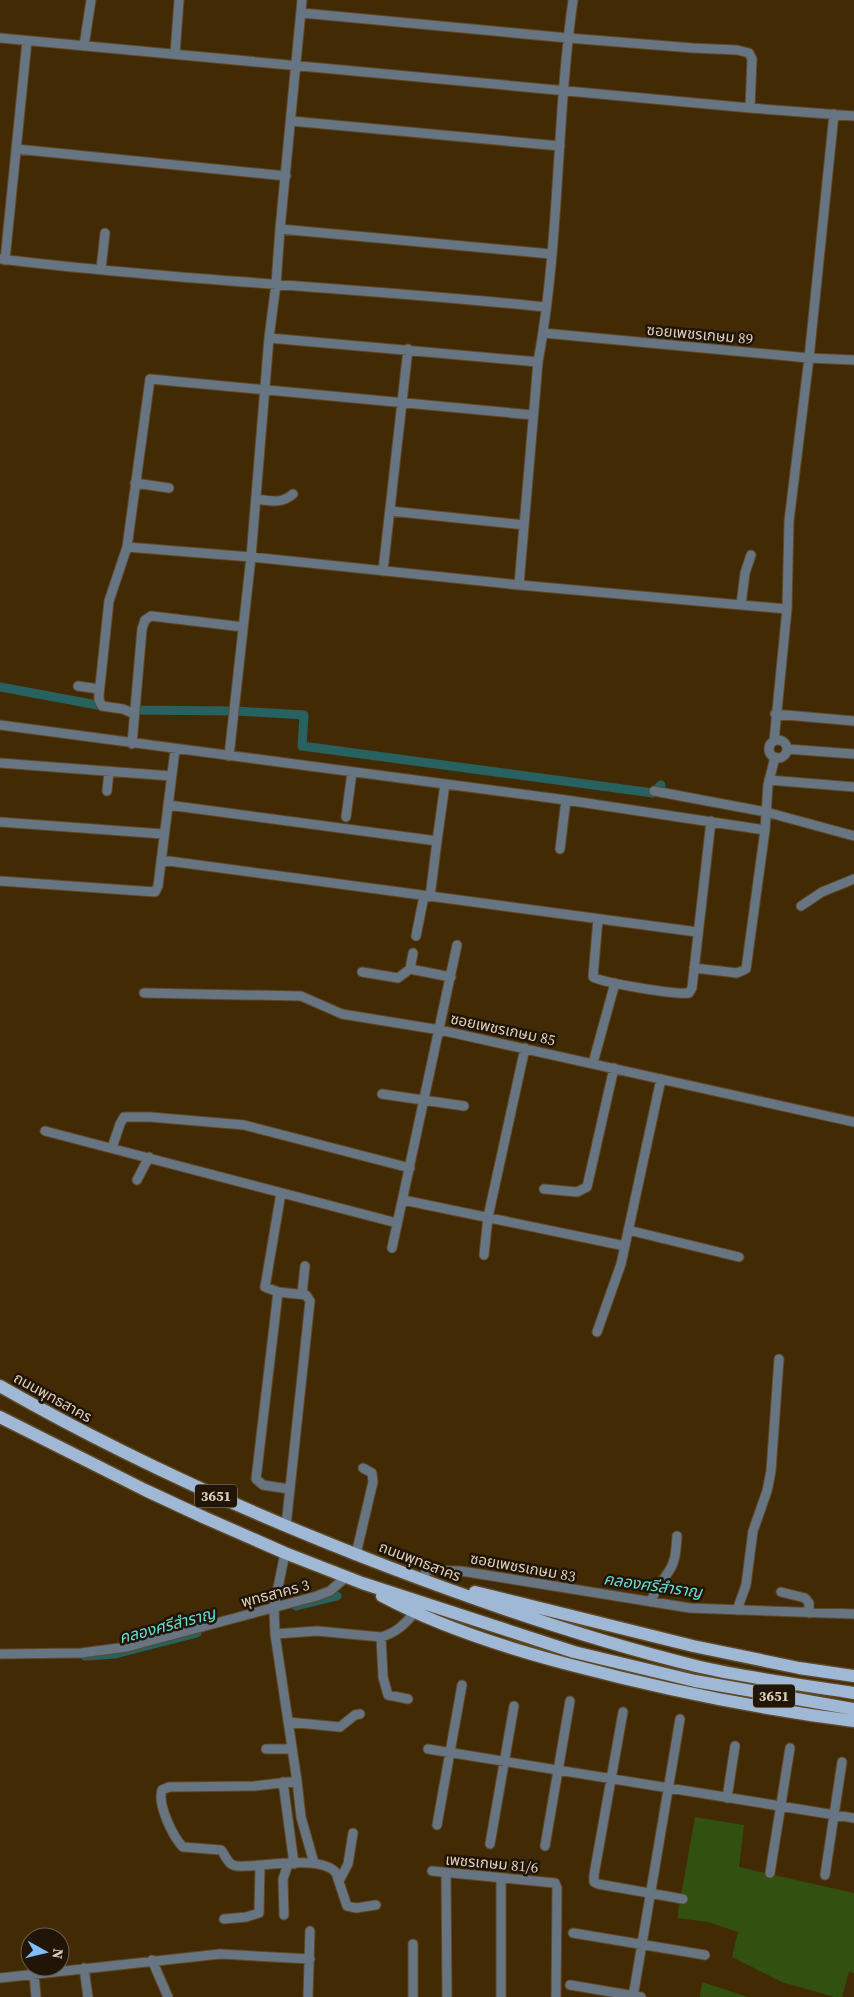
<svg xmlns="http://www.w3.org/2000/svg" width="854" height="1997" viewBox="0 0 854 1997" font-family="'Source Serif 4','Noto Sans Thai',serif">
	<rect width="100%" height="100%" fill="#422a05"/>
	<path fill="#32500f" d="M 695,1817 L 744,1825 L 739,1867 L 854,1893 L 854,1973 L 849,1972 L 842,1997 L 834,1997 L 782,1982 L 732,1957 L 738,1932 L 708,1922 L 677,1918 Z
		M 702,1982 L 748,1997 L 700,1997 Z"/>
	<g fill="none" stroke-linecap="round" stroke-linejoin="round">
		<path stroke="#286260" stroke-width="9" d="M 0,687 L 108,707
			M 128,710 L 237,711 L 304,715 L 302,746 L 653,793 L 661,785
			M 296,1606 L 337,1596
			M 85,1656 L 115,1654 L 197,1633"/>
		<defs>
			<path id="street" d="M 302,13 L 568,38 L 693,48 L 737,50 L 749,53 L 752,59 L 750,108
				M 0,38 L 750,108 L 854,116
				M 84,46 L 91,0
				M 175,54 L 179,0
				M 291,121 L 560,146
				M 16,149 L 286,176
				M 280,229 L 551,254
				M 0,259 C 181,281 364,288 546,307
				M 5,260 L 27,41
				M 101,269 L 105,233
				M 543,333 L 809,358 L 854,360
				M 269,338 L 538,362
				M 135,483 L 169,488
				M 256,499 C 270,501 282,504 293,494
				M 390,511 L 524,525
				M 127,547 L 251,557 L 519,585 L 787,609
				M 383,571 L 408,349
				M 519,585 L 538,362 C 560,243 556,120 573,0
				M 741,605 L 745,573 L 751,555
				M 78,686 L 99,689
				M 134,714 L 123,709 L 102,706 L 99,700 L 99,695 L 109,601 L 127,547 L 150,379 L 533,415
				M 775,714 L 854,721
				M 0,725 L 566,800 L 765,830
				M769 749a9 9 0 1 1 18 0a9 9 0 1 1-18 0Z
				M 774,741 L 787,609 L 789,521 L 809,358 L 834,114
				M 132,744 L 142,629 L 145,620 L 151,616 L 243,627
				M 787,749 L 854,754
				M 229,756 L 251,557 L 269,338 L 276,284 L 280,229 L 302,0
				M 0,763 L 171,776
				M 769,780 L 854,787
				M 107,791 L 109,772
				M 654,791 L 766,812 L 854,836
				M 168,805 L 437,841 L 430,897
				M 346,817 L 352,772
				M 0,822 L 163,834
				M 437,841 L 445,784
				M 560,849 L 566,800
				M 161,860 L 697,932
				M 0,881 L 155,892 L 158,886 L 175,750
				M 801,906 L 822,892 L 854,879
				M 598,919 L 593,977 C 604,983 676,995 689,993 L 692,988 L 711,821
				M 416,936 L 424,896
				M 694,968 L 737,973 L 746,969 L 765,830 L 768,785 L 775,757
				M 410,969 L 451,977
				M 362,972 L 398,978 L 410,969 L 413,953
				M 144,993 L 301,996 L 342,1014 L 440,1030 L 854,1122
				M 593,1063 L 615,983
				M 382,1094 L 464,1106
				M 45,1131 L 397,1223
				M 112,1148 L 120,1124 L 124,1117 L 150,1117 L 244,1125 L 410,1168
				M 137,1180 L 149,1157
				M 544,1189 L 577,1192 L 587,1187 L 614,1068
				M 281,1193 L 265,1287 L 278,1292 L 306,1295 L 310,1301 L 286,1526
				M 403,1200 L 625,1246
				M 628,1230 L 739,1257
				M 392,1248 L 457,945
				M 484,1255 L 488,1217 L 525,1048
				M 278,1292 L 256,1479 L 263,1485 L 289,1489
				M 302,1294 L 305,1266
				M 597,1332 L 621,1264 L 661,1079
				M 285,1553 L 274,1607 L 275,1634 L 297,1781 L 301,1817 L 314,1863
				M 356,1554 L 373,1482 L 372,1473 L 363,1468
				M 424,1581 L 426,1570 L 461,1571 L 690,1608 L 854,1614
				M 781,1592 L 805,1598 L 809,1603 L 809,1613
				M 651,1602 C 656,1586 661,1584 669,1571 C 676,1561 676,1548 677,1536
				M 737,1610 L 746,1585 L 753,1531 L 767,1491 L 771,1471 L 779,1359
				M 275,1634 L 317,1631 L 381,1637 C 396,1633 405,1624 415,1612
				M 381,1637 L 383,1677 L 388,1695 L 408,1699
				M 0,1654 L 81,1653 L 127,1647 L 317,1596 L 330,1591 L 346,1577
				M 623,1712 L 594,1875 L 594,1882 L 598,1884 L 683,1899
				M 288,1722 L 340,1727 L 355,1715 L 360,1714
				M 266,1749 L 292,1749
				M 428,1749 L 854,1818
				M 297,1781 L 255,1786 L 169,1787 L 162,1790 C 157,1804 173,1837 183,1847 L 221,1850 C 225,1854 227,1863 233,1865 C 237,1867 244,1866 249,1866 C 268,1865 324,1856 336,1873 L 347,1906 L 356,1908 L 376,1905
				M 283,1782 L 294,1864
				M 727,1798 L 735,1746
				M 437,1825 L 462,1685
				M 490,1844 L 514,1706
				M 545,1846 L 570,1701
				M 432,1871 L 555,1883 L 557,1888 L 556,1997
				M 446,1873 L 447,1997
				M 770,1873 L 790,1748
				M 825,1875 L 842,1762
				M 339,1881 L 348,1864 L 353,1833
				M 284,1915 L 283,1879 L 288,1864
				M 224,1919 L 246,1917 L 259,1913 L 260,1866
				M 573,1933 L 705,1955
				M 413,1944 L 413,1997
				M 152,1960 L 168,1997
				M 84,1968 L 88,1997
				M 34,1973 L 36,1997
				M 0,1978 L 220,1954 L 310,1959
				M 570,1985 L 641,1997
				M 308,1997 L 310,1931
				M 501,1997 L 501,1878
				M 633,1997 L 680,1719"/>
			<path id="primary" d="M 0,1386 C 124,1457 253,1515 386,1566 C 488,1605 590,1640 696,1666 C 747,1678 802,1685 854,1693
				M 0,1417 L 145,1490 L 203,1517 L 285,1553 L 362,1583 L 574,1652 L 695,1681 L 854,1709
				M 475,1592 L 693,1646 L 799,1668 L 854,1676
				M 382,1596 C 442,1628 509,1649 575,1666 C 666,1690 760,1709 854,1721"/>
		</defs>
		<use href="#street" stroke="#5e4826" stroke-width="11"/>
		<use href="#primary" stroke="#5e4826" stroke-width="15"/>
		<use href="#street" stroke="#677482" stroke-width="9"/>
		<use href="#primary" stroke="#9eb8d6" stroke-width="12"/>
	</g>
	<g text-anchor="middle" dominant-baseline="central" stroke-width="5" stroke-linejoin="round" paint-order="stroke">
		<g fill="#201507" stroke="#a69886" stroke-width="1">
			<rect x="195" y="1484.5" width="42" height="23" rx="4"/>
			<rect x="753" y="1684.5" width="42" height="23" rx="4"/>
		</g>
		<g font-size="14" font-weight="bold" fill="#dfd0bd">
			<text x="216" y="1496">3651</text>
			<text x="774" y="1696">3651</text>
		</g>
		<g font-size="15" fill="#dfd0bd" stroke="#201507">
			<text transform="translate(700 334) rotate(5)">ซอยเพชรเกษม 89</text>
			<text transform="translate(503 1029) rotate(12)">ซอยเพชรเกษม 85</text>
			<text transform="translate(53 1397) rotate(29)">ถนนพุทธสาคร</text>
			<text transform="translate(420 1561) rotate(21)">ถนนพุทธสาคร</text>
			<text transform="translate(523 1567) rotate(10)">ซอยเพชรเกษม 83</text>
			<text transform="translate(275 1593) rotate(-15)">พุทธสาคร 3</text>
			<text transform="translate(492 1863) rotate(5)">เพชรเกษม 81/6</text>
		</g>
		<g font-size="16" font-style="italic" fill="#65ded9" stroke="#201507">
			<text transform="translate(653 1585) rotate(8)">คลองศรีสำราญ</text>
			<text transform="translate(167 1625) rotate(-15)">คลองศรีสำราญ</text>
		</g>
	</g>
	<g transform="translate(45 1952) rotate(98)"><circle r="24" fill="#201507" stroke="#6c6050"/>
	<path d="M0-4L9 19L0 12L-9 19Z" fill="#83bcfb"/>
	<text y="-8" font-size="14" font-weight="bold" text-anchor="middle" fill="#dfd0bd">N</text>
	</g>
</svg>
